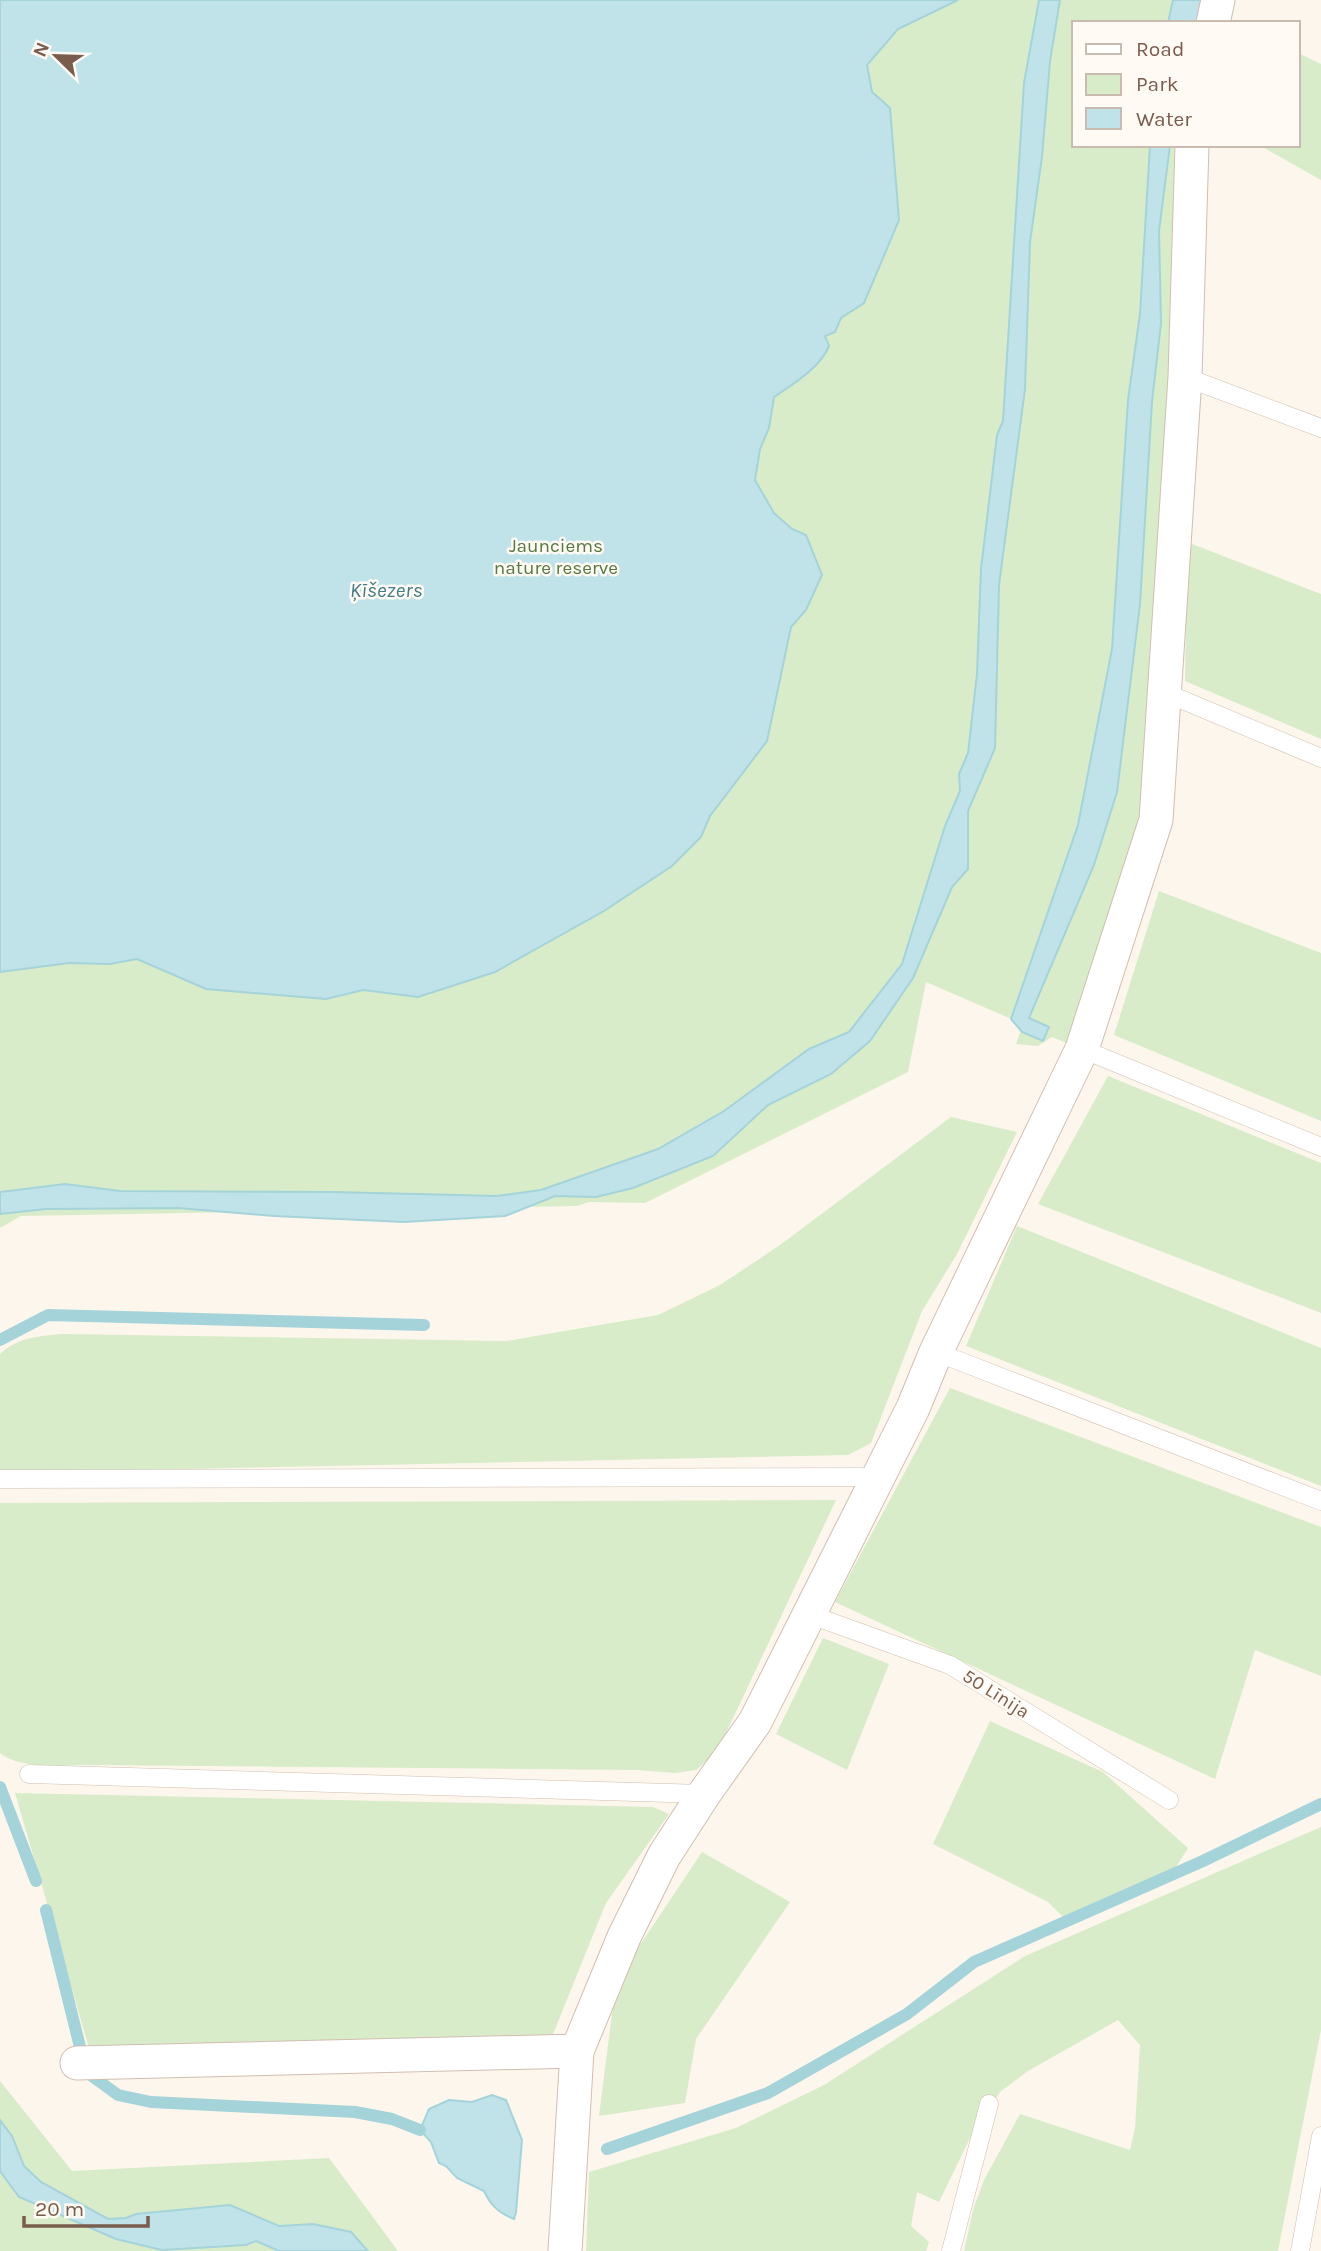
<svg xmlns="http://www.w3.org/2000/svg" width="1321" height="2251" viewBox="0 0 1321 2251" font-family="Karla,sans-serif">
	<rect width="100%" height="100%" fill="#fdf6ec"/>
	<path fill="#d8ecc9" d="M 0,0 L 1214,0 L 1210,23 L 1074,23 L 1074,145 L 1188,145 L 1161,771 L 1069,1044 L 1052,1037 L 1038,1046 L 1016,1044 L 1023,1024 L 926,982 L 908,1072 L 645,1203 L 589,1202 L 577,1206 L 21,1216 L 0,1228 Z
		M 1298,53 L 1321,64 L 1321,180 L 1259,145 L 1298,145 Z
		M 1187,542 L 1321,594 L 1321,739 L 1185,681 Z
		M 1159,891 L 1321,953 L 1321,1121 L 1114,1035 Z
		M 1108,1076 L 1321,1163 L 1321,1313 L 1038,1204 Z
		M 951,1117 L 1017,1132 L 957,1254 L 922,1311 L 871,1443 L 848,1455 L 0,1473 L 0,1354 C 16,1338 39,1336 61,1334 L 506,1341 L 658,1315 L 720,1285 L 780,1245 Z
		M 1017,1226 L 1321,1348 L 1321,1486 L 966,1346 Z
		M 950,1388 L 1321,1527 L 1321,1676 L 1255,1650 L 1215,1779 L 835,1602 Z
		M 836,1500 L 717,1752 L 696,1770 L 675,1773 L 637,1770 L 91,1765 C 64,1765 21,1770 0,1753 L 0,1503 Z
		M 823,1638 L 889,1664 L 847,1770 L 776,1734 Z
		M 990,1721 L 1103,1772 L 1188,1848 L 1176,1867 L 1064,1918 L 1048,1902 L 933,1844 Z
		M 15,1793 L 653,1807 L 669,1814 L 606,1903 L 551,2039 L 89,2048 Z
		M 1321,1827 L 1321,2030 L 1278,2251 L 964,2251 L 973,2210 L 984,2180 L 1020,2114 L 1130,2150 L 1135,2128 L 1140,2045 L 1118,2020 L 1028,2071 L 1000,2092 L 971,2136 L 939,2202 L 917,2192 L 911,2226 L 929,2242 L 926,2251 L 586,2251 L 589,2172 L 736,2128 L 824,2085 L 1025,1956 Z
		M 702,1852 L 790,1902 L 696,2039 L 685,2103 L 599,2116 L 615,1990 L 632,1957 Z
		M 0,2081 L 72,2171 L 329,2158 L 398,2251 L 0,2251 Z"/>
	<path fill="#bfe3e8" stroke="#a5d3da" stroke-width="2" d="M 0,0 L 958,0 L 898,29 L 867,65 L 872,92 L 890,108 L 899,220 L 864,303 L 841,318 L 835,332 L 825,336 L 829,346 C 820,368 793,384 774,397 L 769,428 L 760,449 L 755,480 L 774,513 L 792,529 L 806,535 L 822,575 L 806,610 L 791,627 L 767,741 L 710,816 L 701,837 L 672,866 L 604,911 L 495,972 L 418,997 L 363,990 L 326,999 L 206,989 L 137,959 L 110,964 L 69,963 L 0,972 Z
		M 1039,0 L 1060,0 L 1050,61 L 1042,157 L 1030,242 L 1025,389 L 999,585 L 995,748 L 968,811 L 968,869 L 952,887 L 913,978 L 870,1041 L 831,1074 L 768,1105 L 713,1156 L 633,1188 L 596,1197 L 555,1196 L 505,1216 L 404,1222 L 274,1216 L 178,1208 L 46,1209 L 0,1214 L 0,1192 L 65,1184 L 120,1191 L 334,1192 L 497,1196 L 541,1190 L 658,1149 L 724,1111 L 809,1049 L 849,1032 L 902,964 L 945,826 L 960,791 L 959,774 L 968,753 L 977,674 L 981,569 L 997,435 L 1003,421 L 1024,83 Z
		M 1173,0 L 1204,0 L 1198,23 L 1168,23 Z
		M 1150,145 L 1170,145 L 1159,231 L 1161,323 L 1152,402 L 1140,604 L 1117,792 L 1094,865 L 1029,1018 L 1049,1027 L 1043,1041 L 1022,1032 L 1011,1019 L 1078,825 L 1112,649 L 1128,400 L 1140,314 Z
		M 492,2095 L 506,2100 L 522,2140 L 516,2212 L 514,2219 C 499,2213 491,2206 484,2191 L 457,2178 L 446,2166 L 439,2163 L 431,2142 L 420,2130 L 429,2109 L 449,2100 L 472,2102 Z
		M 0,2120 L 12,2136 L 24,2166 L 41,2182 L 108,2219 L 126,2218 L 136,2214 L 230,2205 L 279,2226 L 313,2224 L 351,2232 L 368,2251 L 279,2251 L 256,2241 L 246,2245 L 162,2250 L 116,2239 L 19,2197 L 0,2171 Z"/>
	<g fill="none" stroke-linecap="round" stroke-linejoin="round">
		<path stroke="#a5d3da" stroke-width="12" d="M 0,1340 L 48,1315 L 424,1325
			M 0,1787 L 36,1881
			M 46,1910 L 81,2051 L 92,2076 L 118,2095 L 151,2102 L 355,2112 L 392,2119 L 420,2130
			M 607,2149 L 768,2093 L 907,2014 L 974,1962 L 1203,1861 L 1321,1804"/>
		<defs>
			<path id="service" d="M 1185,377 L 1321,428
				M 1166,693 L 1321,758
				M 1082,1049 L 1321,1147
				M 936,1352 L 1321,1501
				M 0,1479 L 880,1477
				M 811,1615 L 950,1665 L 1169,1800
				M 29,1774 L 704,1794
				M 951,2251 L 989,2104
				M 1300,2251 L 1321,2136"/>
			<path id="minor" d="M 1213,23 L 1218,0
				M 77,2063 L 577,2051
				M 565,2251 L 577,2051 L 624,1937 L 664,1856 L 704,1794 L 755,1722 L 913,1408 L 936,1352 L 1082,1049 L 1156,820 L 1185,377 L 1192,145"/>
		</defs>
		<use href="#service" stroke="#d1beb0" stroke-width="19"/>
		<use href="#minor" stroke="#d1beb0" stroke-width="35"/>
		<use href="#service" stroke="#fff" stroke-width="18"/>
		<use href="#minor" stroke="#fff" stroke-width="33"/>
	</g>
	<g text-anchor="middle" dominant-baseline="central" stroke-width="5" stroke-linejoin="round" paint-order="stroke">
		<g font-size="19" fill="#537a41" stroke="#fffaf3">
			<text x="556" y="546">Jaunciems<tspan x="556" dy="22">nature reserve</tspan></text>
		</g>
		<g font-size="19" fill="#7a5c4d" stroke="#fffaf3">
			<text transform="translate(996 1694) rotate(32)">50 Līnija</text>
		</g>
		<g font-size="21" font-style="italic" fill="#437c86" stroke="#fffaf3">
			<text x="386" y="590">Ķīšezers</text>
		</g>
	</g>
	<rect x="1072" y="21" width="228" height="126" fill="#fffaf3" stroke="#cabbb1" stroke-width="2"/>
	<rect x="1086" y="44" width="35" height="10" fill="#ffffff" stroke="#cabbb1" stroke-width="2"/>
	<text x="1136" y="56" font-size="21" fill="#7a5c4d">Road</text>
	<rect x="1086" y="74" width="35" height="21" fill="#d8ecc9" stroke="#cabbb1" stroke-width="2"/>
	<text x="1136" y="91" font-size="21" fill="#7a5c4d">Park</text>
	<rect x="1086" y="108" width="35" height="21" fill="#bfe3e8" stroke="#cabbb1" stroke-width="2"/>
	<text x="1136" y="126" font-size="21" fill="#7a5c4d">Water</text>
	<g transform="translate(56 56) rotate(293)" stroke="#fffaf3" stroke-width="5" paint-order="stroke">
	<path d="M0-5L12 26L0 18L-12 26Z" fill="#7a5c4d"/>
	<text y="-10" font-size="19" font-weight="bold" text-anchor="middle" fill="#7a5c4d">N</text>
	</g>
	<path d="M24 2216v10h124v-10" fill="none" stroke="#7a5c4d" stroke-width="3.5"/>
	<text x="35" y="2216" font-size="21" fill="#7a5c4d" stroke="#fffaf3" stroke-width="5" paint-order="stroke">20 m</text>
</svg>
